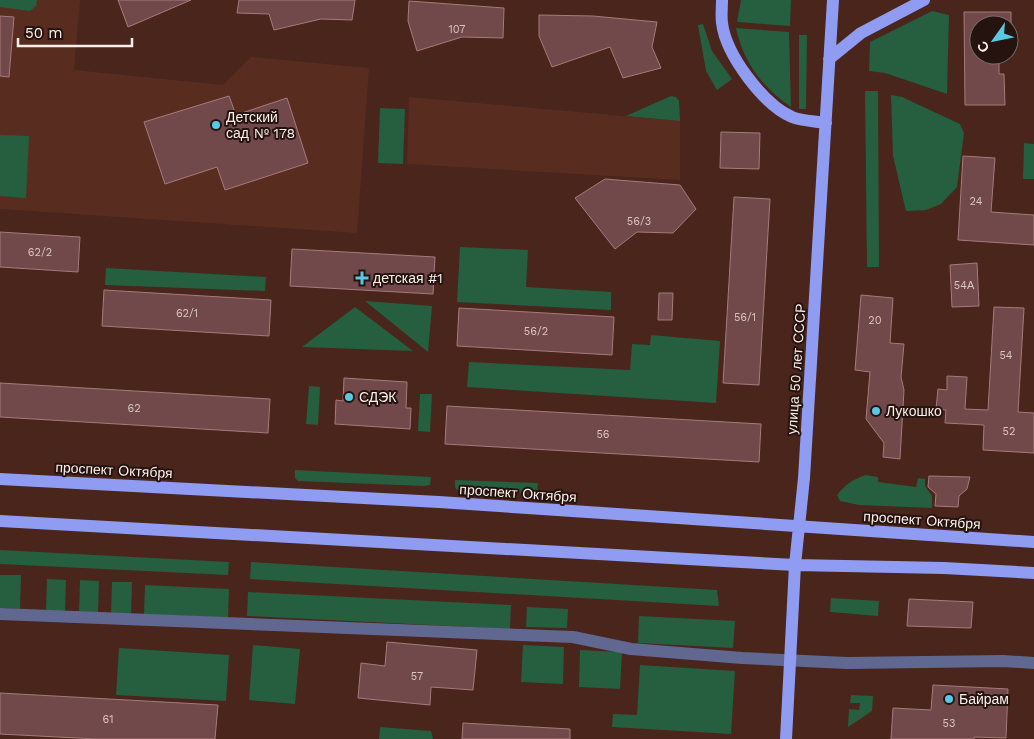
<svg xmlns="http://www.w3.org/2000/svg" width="1034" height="739" viewBox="0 0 1034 739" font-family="'Work Sans',sans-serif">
	<rect width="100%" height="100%" fill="#49251b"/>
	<path fill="#582d20" d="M 0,0 L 80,0 L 74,70 L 223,85 L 251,57 L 369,68 L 357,233 L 0,209 Z
		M 409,97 L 680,121 L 680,180 L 407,164 Z"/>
	<path fill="#265e40" d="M 0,0 L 37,0 L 36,6 L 30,11 L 0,7 Z
		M 741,0 L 791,0 L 790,26 L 737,22 Z
		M 932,11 L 949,15 L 947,94 L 885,73 L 869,71 L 870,42 Z
		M 703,24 L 712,51 L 732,79 L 717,90 L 706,71 L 698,25 Z
		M 736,28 L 789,32 L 791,107 C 763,88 743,62 736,28 Z
		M 799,35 L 807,35 L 806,109 L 799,109 Z
		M 865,91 L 878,91 L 879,267 L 867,267 Z
		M 891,95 L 902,97 L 960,124 L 964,133 L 957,187 L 941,204 L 926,210 L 906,211 L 893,156 Z
		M 671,96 L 676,97 L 679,101 L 680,121 L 626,116 Z
		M 380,108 L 405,109 L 403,164 L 378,163 Z
		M 0,135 L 29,136 L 26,198 L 0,196 Z
		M 1024,143 L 1034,144 L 1034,179 L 1023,179 Z
		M 460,247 L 528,250 L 526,287 L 611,292 L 611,310 L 457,302 Z
		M 106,268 L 266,277 L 265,291 L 105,285 Z
		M 365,301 L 432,306 L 428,352 Z
		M 355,307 L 413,351 L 302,347 Z
		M 651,335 L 720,341 L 716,403 L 467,387 L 469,362 L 630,370 L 632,344 L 650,345 Z
		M 309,386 L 320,387 L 318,425 L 306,424 Z
		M 420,394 L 432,394 L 430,432 L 418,431 Z
		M 295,470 L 431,477 L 430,485 L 424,486 L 298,481 L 295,478 Z
		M 866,475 L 878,477 L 878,482 L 916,487 L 918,478 L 925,479 L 925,486 L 932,496 L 932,508 L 859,505 L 840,501 L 837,495 C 845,485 853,479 866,475 Z
		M 455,480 L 538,483 L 537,493 L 457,490 L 455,487 Z
		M 0,550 L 229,562 L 228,575 L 0,564 Z
		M 251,562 L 717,590 L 719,606 L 250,579 Z
		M 0,575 L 21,575 L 20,609 L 0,608 Z
		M 47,579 L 66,580 L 65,612 L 46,611 Z
		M 80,580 L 99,581 L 98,613 L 79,613 Z
		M 112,582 L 132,582 L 131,615 L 111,614 Z
		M 145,585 L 229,589 L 228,618 L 144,614 Z
		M 248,592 L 511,605 L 510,629 L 247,616 Z
		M 831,598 L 879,601 L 878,616 L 830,612 Z
		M 527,607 L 568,609 L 567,628 L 526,627 Z
		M 639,616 L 735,621 L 733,648 L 638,643 Z
		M 253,645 L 300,649 L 295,704 L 249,700 Z
		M 523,645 L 564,647 L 563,684 L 521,682 Z
		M 119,648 L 229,655 L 226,701 L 116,695 Z
		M 580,650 L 622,652 L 620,689 L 579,687 Z
		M 640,665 L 735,671 L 731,734 L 612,727 L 613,714 L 637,715 Z
		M 851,695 L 873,696 L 872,711 L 848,727 L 849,709 L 859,710 L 860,703 L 850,703 Z
		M 380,727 L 431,731 L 433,739 L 379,739 Z"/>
	<path fill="#72494a" stroke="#a77a7b" d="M 118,0 L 191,0 L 128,27 Z
		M 239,0 L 355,0 L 352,20 L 321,19 L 274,30 L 269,14 L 237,13 Z
		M 409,1 L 504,8 L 503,38 L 462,37 L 417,51 L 408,21 Z
		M 964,12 L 1011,12 L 1011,25 L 979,25 L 979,55 L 999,55 L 999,74 L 1004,74 L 1005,105 L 965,105 Z
		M 539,15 L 593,16 L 657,22 L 652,47 L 661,68 L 623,78 L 610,47 L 552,67 L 539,36 Z
		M 0,16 L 14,17 L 9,77 L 0,76 Z
		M 229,96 L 236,115 L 287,98 L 308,163 L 225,190 L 217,167 L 165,184 L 144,122 Z
		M 721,132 L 760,133 L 759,169 L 720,168 Z
		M 963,156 L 995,158 L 991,212 L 1034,215 L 1034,245 L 958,240 Z
		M 605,179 L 680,185 L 696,209 L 673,233 L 637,232 L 615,249 L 575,198 Z
		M 734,197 L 770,199 L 759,385 L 723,383 Z
		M 0,232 L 80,237 L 78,272 L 0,267 Z
		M 292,249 L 435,257 L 433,294 L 290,286 Z
		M 977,263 L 979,306 L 952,307 L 950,265 Z
		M 104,290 L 271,300 L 269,336 L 102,326 Z
		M 659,293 L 673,293 L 672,320 L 658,320 Z
		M 861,295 L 893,298 L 890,343 L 904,344 L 901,377 L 904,390 L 900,459 L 883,457 L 884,443 L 866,419 L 870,372 L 855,370 Z
		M 994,307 L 1024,308 L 1018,412 L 1034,413 L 1034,453 L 983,450 L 984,425 L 945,423 L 946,410 L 936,409 L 938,389 L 947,390 L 947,376 L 967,377 L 965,409 L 988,410 Z
		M 459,308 L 614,317 L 612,355 L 457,346 Z
		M 344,378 L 407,382 L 406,408 L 411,408 L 410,429 L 335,424 L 336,400 L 343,401 Z
		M 0,383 L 270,399 L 268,433 L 0,417 Z
		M 447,406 L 761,424 L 759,462 L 445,444 Z
		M 929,476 L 970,477 L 967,489 L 959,496 L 958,507 L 935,506 L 936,494 L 928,487 Z
		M 909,599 L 973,602 L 971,628 L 907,626 Z
		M 387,642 L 477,650 L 473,690 L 431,687 L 430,705 L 358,698 L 361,663 L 385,666 Z
		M 933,685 L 1008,689 L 1006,738 L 974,737 L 974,739 L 891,739 L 893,708 L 931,710 Z
		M 0,693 L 218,705 L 215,739 L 96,739 L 0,734 Z
		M 463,723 L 570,729 L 570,739 L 462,739 Z"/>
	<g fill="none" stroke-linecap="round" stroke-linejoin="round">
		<path stroke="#606791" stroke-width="12" d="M 0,614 L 573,637 L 631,649 L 742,658 L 847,663 L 1003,661 L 1034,663"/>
		<path stroke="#909bf2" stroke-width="12" d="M 722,0 C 722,8 721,16 722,23 C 726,55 763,104 792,117 C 802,121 815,121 826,123
			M 829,59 L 861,33 L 924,0
			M 0,479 L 439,502 L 1034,542
			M 0,521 L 795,565 L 944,568 L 1034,573
			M 786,739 L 795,565 L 804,478 L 833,0"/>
	</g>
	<g fill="#59c8e4" stroke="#24130f" stroke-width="2">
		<circle cx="216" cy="125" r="5"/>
		<path d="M359.5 270.5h5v5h5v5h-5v5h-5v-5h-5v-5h5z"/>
		<circle cx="349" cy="397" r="5"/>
		<circle cx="876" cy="411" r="5"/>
		<circle cx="949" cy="699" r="5"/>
	</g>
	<g text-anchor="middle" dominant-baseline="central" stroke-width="4" stroke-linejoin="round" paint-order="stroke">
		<g font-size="11" fill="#dac5c2">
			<text x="457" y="29">107</text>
			<text x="976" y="201">24</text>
			<text x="639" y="221">56/3</text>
			<text x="40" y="252">62/2</text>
			<text x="964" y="285">54А</text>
			<text x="187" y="313">62/1</text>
			<text x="745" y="317">56/1</text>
			<text x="875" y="320">20</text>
			<text x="536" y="331">56/2</text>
			<text x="1006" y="355">54</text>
			<text x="134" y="408">62</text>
			<text x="1009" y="431">52</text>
			<text x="603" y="434">56</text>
			<text x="417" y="676">57</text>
			<text x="108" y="719">61</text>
			<text x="949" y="723">53</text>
		</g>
		<g font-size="14" fill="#fdeeea" stroke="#24130f" text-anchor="start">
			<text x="226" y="117">Детский<tspan x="226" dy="16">сад № 178</tspan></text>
			<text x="373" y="278">детская #1</text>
			<text x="359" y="397">СДЭК</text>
			<text x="886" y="411">Лукошко</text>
			<text x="959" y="699">Байрам</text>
		</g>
		<g font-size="14" fill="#fdeeea" stroke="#24130f">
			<text transform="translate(796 369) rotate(-86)">улица 50 лет СССР</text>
			<text transform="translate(114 470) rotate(3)">проспект Октября</text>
			<text transform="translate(518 493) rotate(4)">проспект Октября</text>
			<text transform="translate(922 520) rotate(4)">проспект Октября</text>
		</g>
	</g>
	<g transform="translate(994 40) rotate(237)"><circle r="24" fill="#24130f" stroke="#7b6b67"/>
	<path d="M0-4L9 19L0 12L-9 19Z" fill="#59c8e4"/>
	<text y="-8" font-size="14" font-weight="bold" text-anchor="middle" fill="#fdeeea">С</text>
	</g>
	<path d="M18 38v8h114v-8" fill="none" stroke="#fdeeea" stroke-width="2.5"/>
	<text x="25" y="38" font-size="15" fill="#fdeeea" stroke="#24130f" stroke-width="4" paint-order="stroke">50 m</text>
</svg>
